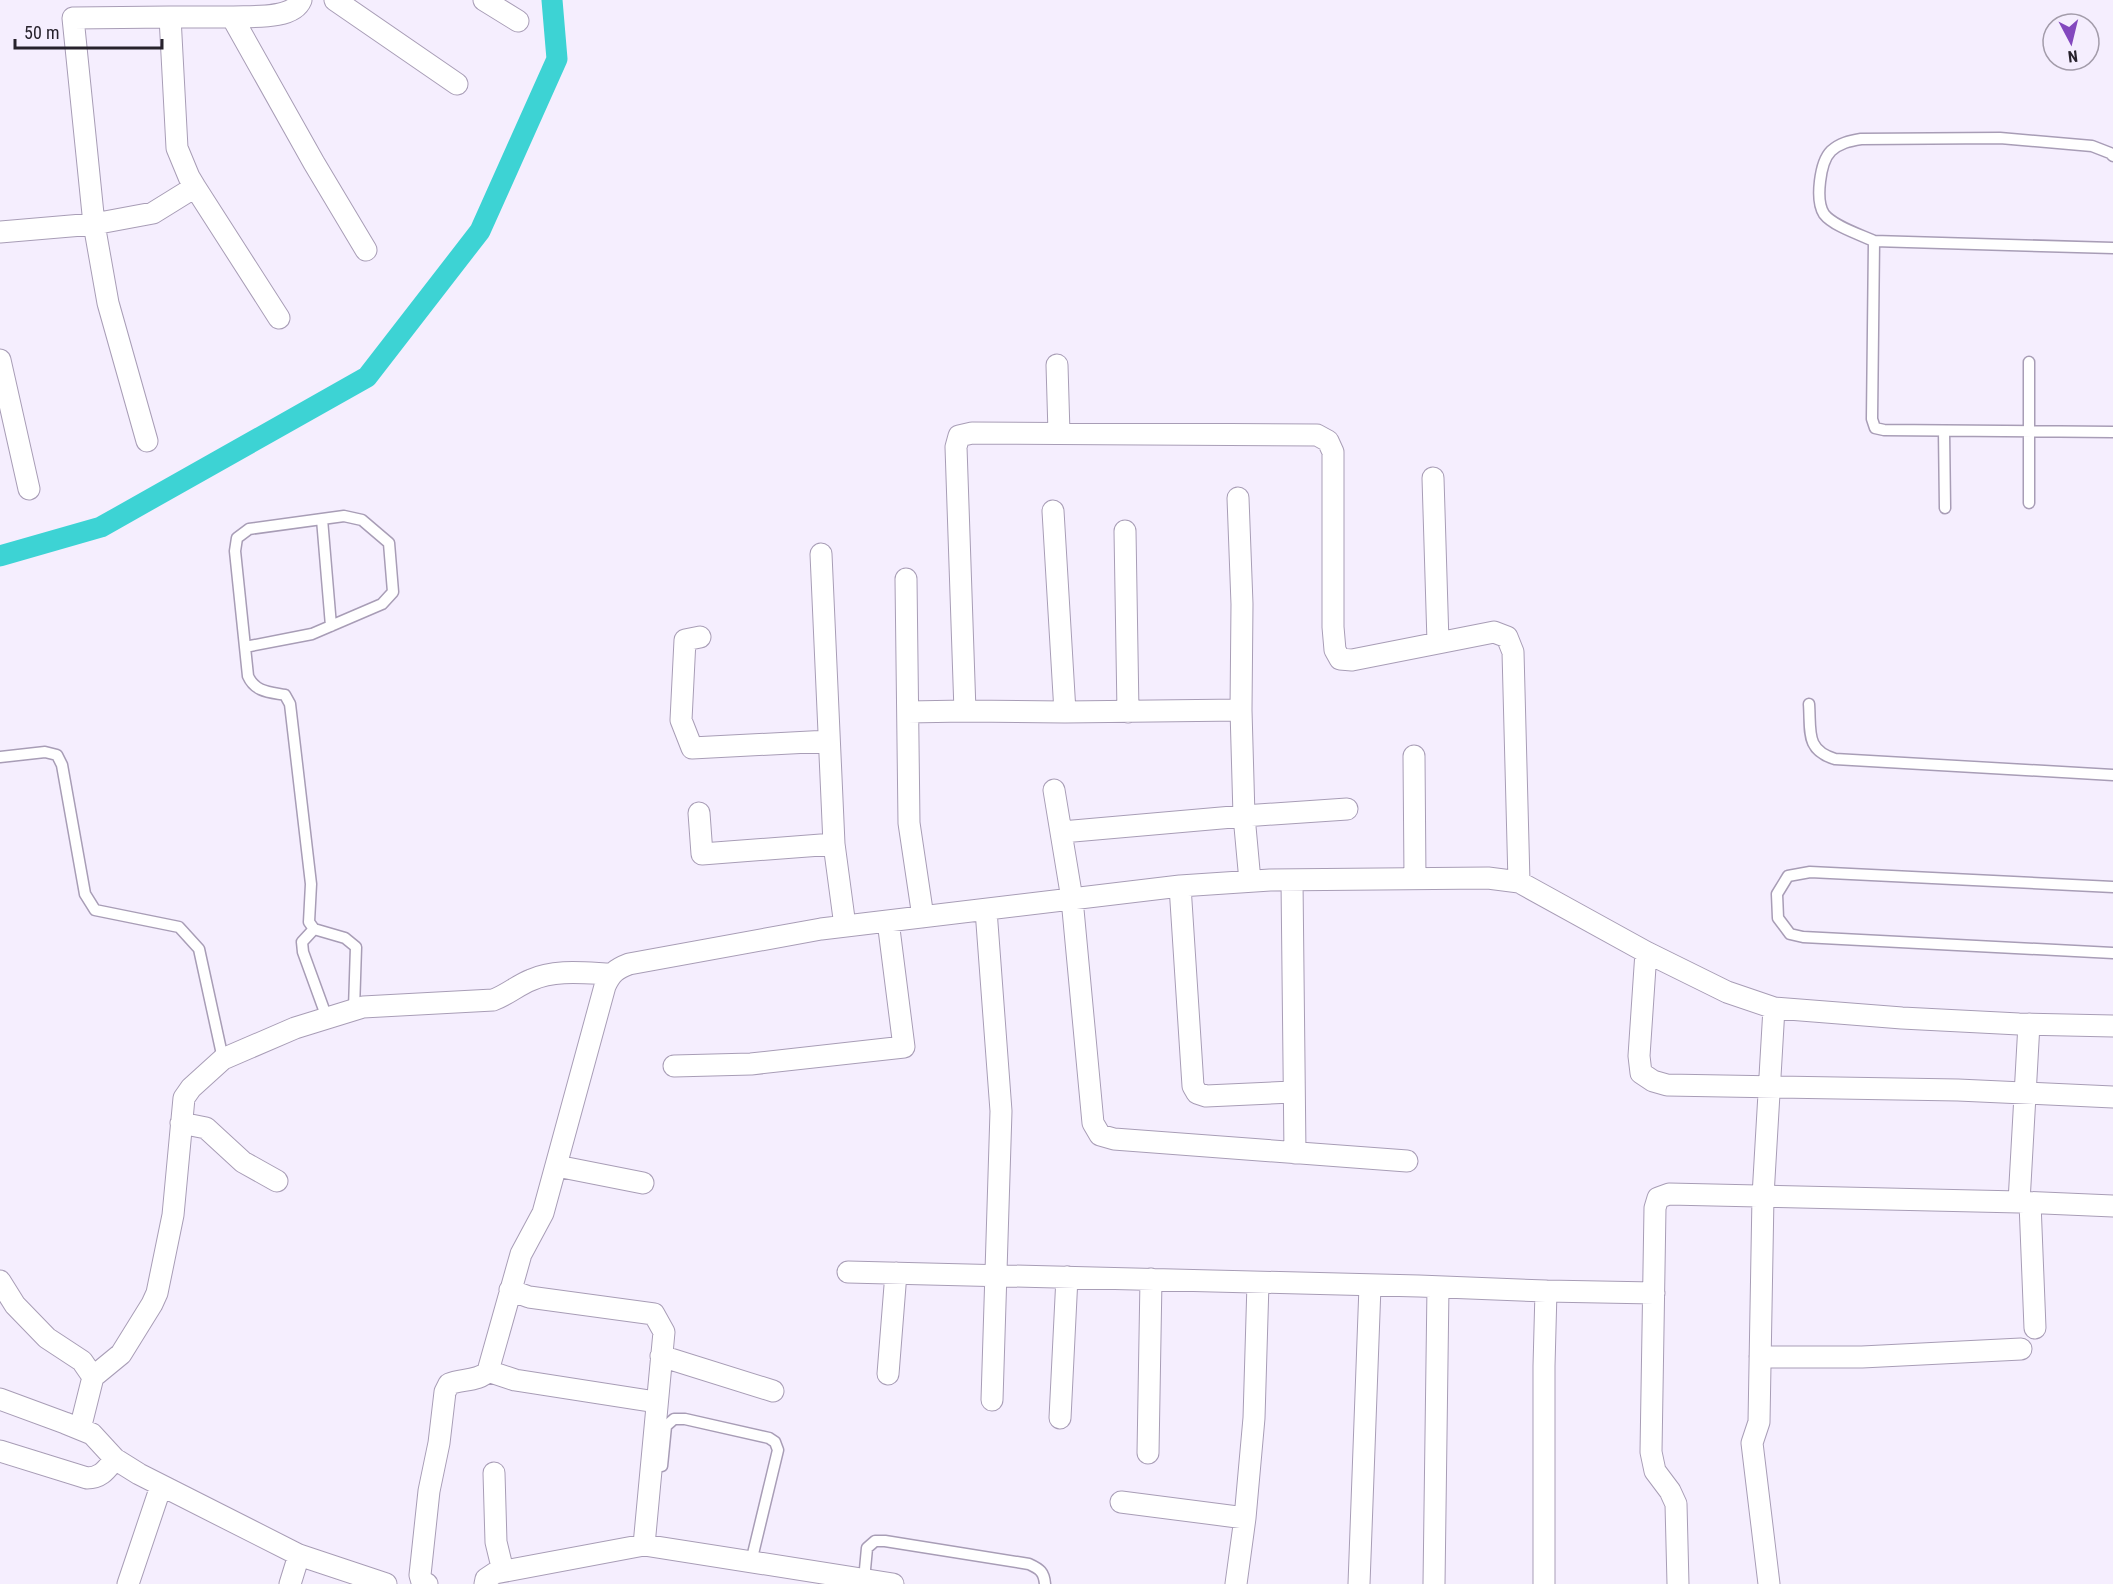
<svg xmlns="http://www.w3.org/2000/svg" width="2113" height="1584" viewBox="0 0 2113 1584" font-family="'Roboto Condensed',sans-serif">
	<rect width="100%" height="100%" fill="#f5eefe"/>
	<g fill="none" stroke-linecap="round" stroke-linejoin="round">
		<path stroke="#3dd3d4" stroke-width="21" d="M 0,556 L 101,527 L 367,377 L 480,231 L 557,59 L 552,0"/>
		<defs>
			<path id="lane" d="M 2113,156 L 2110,153 L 2092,146 L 2000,138 L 1861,139 C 1849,141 1840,143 1831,151 C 1820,162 1815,200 1824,214 C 1833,226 1861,235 1874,241 L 1872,419 L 1875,428 L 1884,430 L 2113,432
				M 1874,241 L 2113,248
				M 2029,362 L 2029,503
				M 1944,431 L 1945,508
				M 322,519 L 331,626
				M 245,647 L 312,634 L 382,604 L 393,592 L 389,543 L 362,520 L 344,516 L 249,529 L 237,538 L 235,551 L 248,676 C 255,692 269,692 285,695 L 290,704 L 311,884 L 309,922 L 314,929 L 345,938 L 356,947 L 354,1009
				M 1809,704 C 1811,731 1805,750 1835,759 L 2113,775
				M 0,757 L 45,752 L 57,755 L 62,765 L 85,894 L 95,910 L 179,927 L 199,949 L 223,1059
				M 2113,887 L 1810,872 L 1788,876 L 1777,894 L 1778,918 L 1790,934 L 1803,937 L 2113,953
				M 314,929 L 302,942 L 303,952 L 327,1018
				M 662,1466 L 666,1426 L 674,1419 L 685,1419 L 769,1438 L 775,1442 L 778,1450 L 751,1562
				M 864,1580 L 867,1548 L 875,1541 L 885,1541 L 1029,1564 C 1040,1569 1044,1572 1045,1584"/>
			<path id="street" d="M 335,0 L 457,84
				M 484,0 L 518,21
				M 170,17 L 232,17 L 314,163 L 366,250
				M 232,17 C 250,16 293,20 301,0
				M 195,187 L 153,213 L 94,224 L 73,18 L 170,17 L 177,148 L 189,177 L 195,187 L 279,318
				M 0,232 L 94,224 L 108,303 L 147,441
				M 0,360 L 29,489
				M 1057,365 L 1059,433
				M 1433,478 L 1438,642
				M 1238,498 L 1242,604 L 1241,710 L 1244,816 L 1250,881
				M 1053,511 L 1065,712 L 1241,710
				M 1125,531 L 1128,712
				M 821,554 L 834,844 L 845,926
				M 906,579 L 909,823 L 923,917
				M 700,637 L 685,640 L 681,720 L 692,748 L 829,741
				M 908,712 L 965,711
				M 1065,712 L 965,711 L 956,447 L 959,436 L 972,433 L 1317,435 L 1328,441 L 1333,452 L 1333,627 L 1335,650 L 1340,659 L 1352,660 L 1494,632 L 1507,637 L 1513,652 L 1519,882
				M 1414,756 L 1415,878
				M 1054,790 L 1072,899 L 1093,1123 L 1100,1135 L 1114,1139 L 1407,1161
				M 699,813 L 702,854 L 834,844
				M 1062,832 L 1244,816 L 1347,809
				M 1292,881 L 1295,1153
				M 1180,886 L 1193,1086 L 1197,1093 L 1206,1096 L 1292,1092
				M 986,910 L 1001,1111 L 992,1400
				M 1646,952 L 1639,1056 L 1641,1073 L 1653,1081 L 1667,1085 L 1958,1090 L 2113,1097
				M 674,1066 L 751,1064 L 904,1047 L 888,921
				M 181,1123 L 206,1128 L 243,1162 L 277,1181
				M 557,1166 L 643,1183
				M 2019,1202 L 2113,1206
				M 2030,1203 L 2035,1328
				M 848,1272 L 1419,1286 L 1546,1291
				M 0,1281 L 15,1305 L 47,1338 L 82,1361 L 93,1377 L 80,1429
				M 510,1290 L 529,1297 L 654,1314 L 664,1332 L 644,1545
				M 661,1356 L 773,1391
				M 1760,1357 L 1862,1357 L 2021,1349
				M 488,1371 L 515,1380 L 656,1402
				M 888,1374 L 896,1273
				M 93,1377 L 121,1354 L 152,1304 L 157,1293 L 173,1215 L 184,1098 L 191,1088 L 223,1059 L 295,1028 L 363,1007 L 493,1000 C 507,995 518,985 531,980 C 555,969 585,973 611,974
				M 0,1399 L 65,1423 L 92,1434 L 115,1459 L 139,1474 L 299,1555 L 386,1584
				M 1060,1418 L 1067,1277
				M 0,1451 L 87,1478 C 101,1478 106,1470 115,1459
				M 1148,1453 L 1151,1279
				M 494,1473 L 496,1542 L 503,1571
				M 1121,1502 L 1245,1518
				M 128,1584 L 161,1486
				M 290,1584 L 299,1555
				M 427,1584 L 422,1582 L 420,1575 L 429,1491 L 439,1443 L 445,1392 L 449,1384 C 461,1379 480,1381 488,1371 L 521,1254 L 543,1213 L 605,986 C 611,973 616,969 629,964 L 821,929 L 1180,886 L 1270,880 L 1488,878 L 1519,882 L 1646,952 L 1727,992 L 1774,1008 L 1902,1018 L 2019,1024 L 2113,1026
				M 485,1584 L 486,1579 L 495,1573 L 644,1545 L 893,1584
				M 1236,1584 L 1245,1518 L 1254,1418 L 1258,1283
				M 1359,1584 L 1370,1286
				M 1434,1584 L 1438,1287
				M 1544,1584 L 1544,1366 L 1546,1291 L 1654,1293
				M 1678,1584 L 1676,1504 L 1670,1491 L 1655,1471 L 1651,1452 L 1655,1208 L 1658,1198 L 1669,1194 L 2019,1202 L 2029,1024
				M 1769,1584 L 1752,1443 L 1759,1422 L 1763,1196 L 1774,1008"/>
		</defs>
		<use href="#lane" stroke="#a89db6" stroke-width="13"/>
		<use href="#street" stroke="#a89db6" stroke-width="23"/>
		<use href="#lane" stroke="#fff" stroke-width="10"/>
		<use href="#street" stroke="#fff" stroke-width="21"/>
	</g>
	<g transform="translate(2071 42) rotate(173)"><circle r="28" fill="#f5eefe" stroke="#a39caa" stroke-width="1.5"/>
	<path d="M0-4.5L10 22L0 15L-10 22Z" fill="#8348be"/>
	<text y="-9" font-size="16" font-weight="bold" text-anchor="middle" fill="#27222c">N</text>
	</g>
	<path d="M15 39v9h147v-9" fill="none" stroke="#27222c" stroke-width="3"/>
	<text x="24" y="39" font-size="18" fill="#27222c" stroke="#f5eefe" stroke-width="4.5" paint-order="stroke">50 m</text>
</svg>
